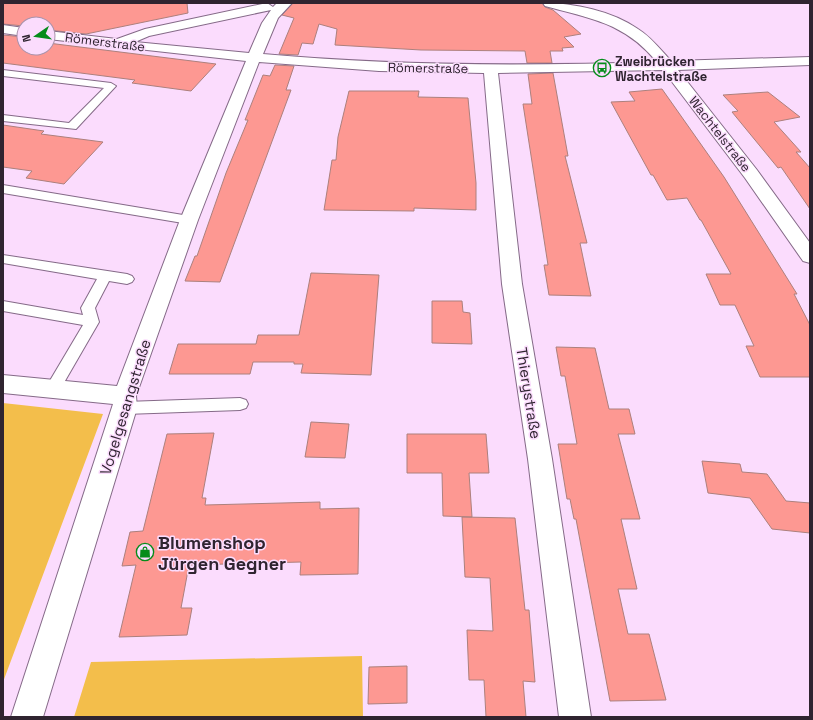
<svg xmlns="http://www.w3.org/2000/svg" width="813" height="720" viewBox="0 0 813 720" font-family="'Space Grotesk',sans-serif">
	<rect width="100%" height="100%" fill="#fbdcfd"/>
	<path fill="#f3be4b" d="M 3,403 L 103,414 L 3,682 Z
		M 362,656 L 363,717 L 74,717 L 91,662 Z"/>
	<path fill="#fd9892" stroke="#ac807d" d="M 3,3 L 187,3 L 188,13 L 86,34 L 48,30 L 48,24 L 24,24 L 24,26 L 3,24 Z
		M 293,3 L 542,3 L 545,7 L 553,10 L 581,34 L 564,37 L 574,47 L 562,48 L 563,51 L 550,51 L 552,63 L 527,63 L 525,51 L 421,50 L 335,45 L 337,29 L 319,24 L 313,44 L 302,43 L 298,55 L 279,54 L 294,18 L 282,15 Z
		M 3,35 L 24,37 L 24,48 L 48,48 L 48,43 L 216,64 L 191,91 L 132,83 L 135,80 L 3,63 Z
		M 275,65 L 294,66 L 286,90 L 291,90 L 220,282 L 185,281 L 195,256 L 197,256 L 226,173 L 248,120 L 245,120 L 263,75 L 270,76 Z
		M 553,73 L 568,156 L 565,156 L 587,243 L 580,243 L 591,296 L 549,295 L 544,265 L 548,265 L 523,104 L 532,104 L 528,74 Z
		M 662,89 L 724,177 L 797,294 L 794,294 L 810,325 L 810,377 L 760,377 L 746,346 L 754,346 L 735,305 L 720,305 L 706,274 L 731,274 L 701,220 L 700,220 L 687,198 L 667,200 L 653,175 L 651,175 L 611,102 L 635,101 L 629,92 Z
		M 349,91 L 419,91 L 418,97 L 468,98 L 476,183 L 476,210 L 414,208 L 414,211 L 324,210 L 332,160 L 336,160 L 338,137 Z
		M 768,92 L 800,117 L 774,122 L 801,152 L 796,152 L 810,168 L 810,209 L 781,167 L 778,168 L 732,112 L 738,111 L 723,95 Z
		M 3,125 L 44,131 L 41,134 L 103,142 L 64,184 L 26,178 L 32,171 L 3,167 Z
		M 311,273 L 379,275 L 371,375 L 301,373 L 303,364 L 294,364 L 294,362 L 253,362 L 250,374 L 169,374 L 178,344 L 256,344 L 258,335 L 299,335 Z
		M 432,301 L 462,301 L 463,312 L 470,313 L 472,344 L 432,343 Z
		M 556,347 L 595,348 L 609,409 L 629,409 L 635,434 L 618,434 L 640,519 L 621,519 L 637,589 L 618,589 L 628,634 L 649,634 L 666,700 L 610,701 L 576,519 L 574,519 L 570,499 L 567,499 L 558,444 L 577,444 L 565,376 L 561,376 Z
		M 311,422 L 349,424 L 345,458 L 305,457 Z
		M 214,433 L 202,498 L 206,498 L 205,505 L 320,502 L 320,509 L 359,508 L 358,574 L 300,575 L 301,562 L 189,565 L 181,608 L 192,608 L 187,635 L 119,637 L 136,565 L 122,566 L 130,532 L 143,531 L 167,434 Z
		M 407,434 L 486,434 L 489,473 L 469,473 L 472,517 L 443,516 L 442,473 L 407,473 Z
		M 702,461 L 740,464 L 742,472 L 767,474 L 786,501 L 810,503 L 810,533 L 772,529 L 750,498 L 708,493 Z
		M 462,517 L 515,518 L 525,610 L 529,610 L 535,682 L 523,681 L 526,717 L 486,717 L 484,680 L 469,680 L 467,630 L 493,631 L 490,578 L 465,577 Z
		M 407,666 L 407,703 L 368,704 L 369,667 Z"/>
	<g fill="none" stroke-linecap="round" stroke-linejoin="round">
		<defs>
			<path id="lane" d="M 3,70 L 111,83 L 116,86 L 76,129 L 3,121 L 3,115 L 69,123 L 104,88 L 3,76 Z
				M 3,185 L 189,216 L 195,220 L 189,224 L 3,193 Z
				M 3,255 L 127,274 L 132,276 L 134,279 L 132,282 L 127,284 L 109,281 L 95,308 L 99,322 L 58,393 L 53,395 L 48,393 L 45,389 L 83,325 L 3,311 L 3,301 L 83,315 L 81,308 L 97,279 L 3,263 Z
				M 240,398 L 246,400 L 248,404 L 246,408 L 240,410 L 125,414 L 119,412 L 117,408 L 119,404 L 125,402 Z"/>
			<path id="street" d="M 267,3 L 273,7 L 277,3 L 292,3 L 278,18 L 263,54 C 394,66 525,66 657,62 C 624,22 591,19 545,6 L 543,3 C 574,3 612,11 638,29 C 651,37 661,50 671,61 L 810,57 L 810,65 L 678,70 L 757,170 L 810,243 L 810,263 L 803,261 L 745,178 L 663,70 L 498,73 L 522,284 L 552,459 L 591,717 L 559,717 L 528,459 L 502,284 L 484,73 L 379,71 L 259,62 L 198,220 L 136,396 L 137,408 L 43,717 L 11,717 L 113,404 L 3,393 L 3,375 L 117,386 L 180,220 L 246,61 L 48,39 L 48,31 L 117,39 L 145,29 ZM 271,10 L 262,23 L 249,53 L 135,42 L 149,36 Z
				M 3,25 L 24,28 L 24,36 L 3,33 Z"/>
		</defs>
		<use href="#lane" stroke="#856a88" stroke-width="2"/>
		<use href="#street" stroke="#856a88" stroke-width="2"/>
		<use href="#lane" fill="#fff" fill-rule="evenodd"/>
		<use href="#street" fill="#fff" fill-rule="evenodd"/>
	</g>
	<defs>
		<symbol id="bus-ring" viewBox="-11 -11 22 22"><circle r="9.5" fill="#fbdcfd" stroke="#058c1a" stroke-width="1.5"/><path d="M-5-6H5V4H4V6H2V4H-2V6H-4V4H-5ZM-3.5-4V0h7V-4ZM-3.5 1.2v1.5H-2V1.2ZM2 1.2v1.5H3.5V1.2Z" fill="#058c1a"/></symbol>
		<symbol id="shop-ring" viewBox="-11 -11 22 22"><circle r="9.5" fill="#fbdcfd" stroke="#058c1a" stroke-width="1.5"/><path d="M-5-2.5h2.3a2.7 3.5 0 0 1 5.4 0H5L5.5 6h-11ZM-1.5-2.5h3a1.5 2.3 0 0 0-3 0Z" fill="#058c1a"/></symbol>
	</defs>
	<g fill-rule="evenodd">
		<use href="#bus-ring" x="592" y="58" width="20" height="20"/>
		<use href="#shop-ring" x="135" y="542" width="20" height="20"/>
	</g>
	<g text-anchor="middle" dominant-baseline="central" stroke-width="3" stroke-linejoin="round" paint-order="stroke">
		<g font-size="13" fill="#2f2430" stroke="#fbdcfd">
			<text transform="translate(105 42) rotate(7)">Römerstraße</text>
			<text transform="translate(428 68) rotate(1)">Römerstraße</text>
			<text transform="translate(720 134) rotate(52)">Wachtelstraße</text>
		</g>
		<g font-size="13" font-weight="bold" fill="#2f2430" stroke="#fbdcfd" text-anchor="start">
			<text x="615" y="61">Zweibrücken<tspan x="615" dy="15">Wachtelstraße</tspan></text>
		</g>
		<g font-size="15" fill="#2f2430" stroke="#fbdcfd">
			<text transform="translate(529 393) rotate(81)">Thierystraße</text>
			<text transform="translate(125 407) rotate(-73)">Vogelgesangstraße</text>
		</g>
		<g font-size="18" font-weight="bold" fill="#2f2430" stroke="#fbdcfd" text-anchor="start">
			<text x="158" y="542">Blumenshop<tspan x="158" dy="21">Jürgen Gegner</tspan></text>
		</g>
	</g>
	<rect width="813" height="720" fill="none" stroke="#2f2430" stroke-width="8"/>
	<g transform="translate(36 36) rotate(257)"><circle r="19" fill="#fbdcfd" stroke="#a992ab"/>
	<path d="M0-3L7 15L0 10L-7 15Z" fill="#058c1a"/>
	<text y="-6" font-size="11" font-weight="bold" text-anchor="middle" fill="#2f2430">N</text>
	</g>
</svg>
